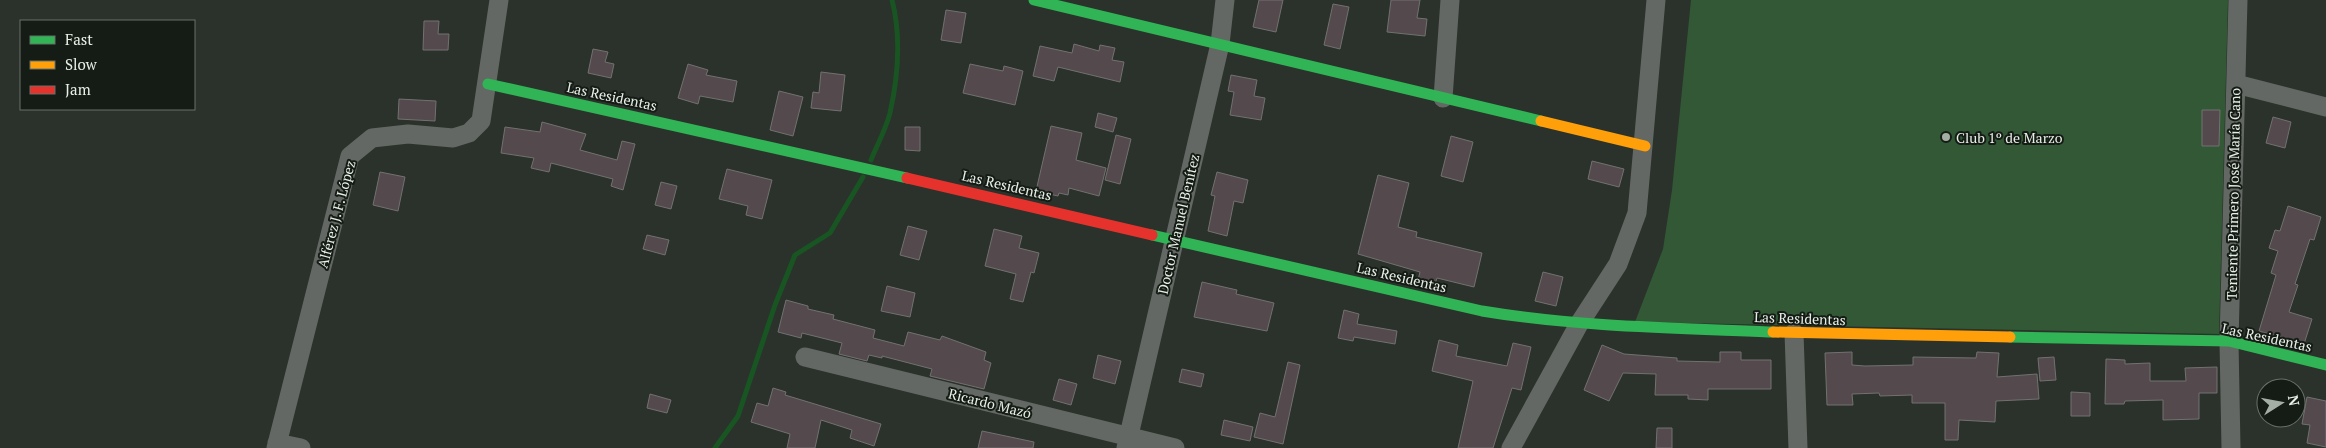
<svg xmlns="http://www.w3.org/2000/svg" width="2326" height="448" viewBox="0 0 2326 448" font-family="'PT Serif',serif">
	<rect width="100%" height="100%" fill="#2a322b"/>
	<path fill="#325836" d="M 1691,0 L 2228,0 L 2219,334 L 1635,322 L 1663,249 L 1672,190 Z"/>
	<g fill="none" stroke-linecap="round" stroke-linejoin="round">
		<path stroke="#195423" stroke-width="5" d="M 871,160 C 877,145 886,129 890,113 C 898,77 901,35 892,0
			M 715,448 L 738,416 L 775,305 L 795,255 L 830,233 L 863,177"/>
	</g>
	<path fill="#544a4e" stroke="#727170" d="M 1259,0 L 1283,0 L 1276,32 L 1253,27 Z
		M 1391,0 L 1420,0 L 1417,18 L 1427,19 L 1425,36 L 1387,32 Z
		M 1333,4 L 1349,7 L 1340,49 L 1324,45 Z
		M 946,10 L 966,13 L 961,43 L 941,40 Z
		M 424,21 L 439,21 L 438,34 L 449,34 L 448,50 L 423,50 Z
		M 1074,44 L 1099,51 L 1100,45 L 1115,48 L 1112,60 L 1124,62 L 1120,82 L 1058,67 L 1054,81 L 1033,76 L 1040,46 L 1072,53 Z
		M 593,49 L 608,52 L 605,62 L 614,64 L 611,78 L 588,73 Z
		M 688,64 L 708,70 L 706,75 L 737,81 L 733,102 L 700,96 L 698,104 L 678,98 Z
		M 970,64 L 1003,71 L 1004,66 L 1023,71 L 1015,105 L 963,93 Z
		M 821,72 L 845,75 L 841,111 L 811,108 L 813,92 L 819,93 Z
		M 1231,75 L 1257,80 L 1254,96 L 1265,98 L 1261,120 L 1230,115 L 1234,92 L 1228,91 Z
		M 779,91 L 803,97 L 793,136 L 770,130 Z
		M 399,99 L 436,101 L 435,121 L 398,119 Z
		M 2202,110 L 2220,110 L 2219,146 L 2202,146 Z
		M 1098,113 L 1117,118 L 1113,132 L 1095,127 Z
		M 2273,117 L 2291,122 L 2285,148 L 2266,143 Z
		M 542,122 L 586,134 L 580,150 L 617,160 L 622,141 L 635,144 L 623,190 L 611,186 L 613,179 L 551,163 L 549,172 L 531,168 L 534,158 L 501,153 L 505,127 L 540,132 Z
		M 1051,126 L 1082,133 L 1076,160 L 1106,168 L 1099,196 L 1069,188 L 1068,195 L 1059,193 L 1058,196 L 1036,191 Z
		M 905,127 L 920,127 L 920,151 L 905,150 Z
		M 1116,135 L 1131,139 L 1120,184 L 1105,180 Z
		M 1451,136 L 1473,142 L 1463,182 L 1441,176 Z
		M 1592,161 L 1624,169 L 1619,187 L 1588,179 Z
		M 727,169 L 772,180 L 762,219 L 746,215 L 748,206 L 719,199 Z
		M 380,172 L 405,177 L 398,211 L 373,205 Z
		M 1217,172 L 1248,180 L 1243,203 L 1234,201 L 1227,236 L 1208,231 L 1215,196 L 1211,195 Z
		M 1378,175 L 1409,183 L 1398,227 L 1417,232 L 1416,237 L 1482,253 L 1474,287 L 1437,278 L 1435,284 L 1418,280 L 1420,272 L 1358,254 Z
		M 661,182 L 677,186 L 671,209 L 655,205 Z
		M 2288,206 L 2321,217 L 2314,240 L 2310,239 L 2295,284 L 2298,285 L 2289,312 L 2312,319 L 2304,344 L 2259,331 L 2276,275 L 2271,273 L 2278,251 L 2269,248 L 2275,230 L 2280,231 Z
		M 908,226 L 927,231 L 919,260 L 900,255 Z
		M 994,229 L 1022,236 L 1019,248 L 1039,253 L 1034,273 L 1031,272 L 1023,302 L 1010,299 L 1016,274 L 985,266 Z
		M 647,235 L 669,240 L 665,255 L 643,249 Z
		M 1543,272 L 1563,277 L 1556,306 L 1535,301 Z
		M 1202,282 L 1237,290 L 1236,294 L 1274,303 L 1267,331 L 1194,317 Z
		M 887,286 L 915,293 L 910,317 L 881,311 Z
		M 786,300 L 808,306 L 808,309 L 834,315 L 833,319 L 875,330 L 873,338 L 904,346 L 908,332 L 940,340 L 942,336 L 986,352 L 984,360 L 991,363 L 984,389 L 930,376 L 932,369 L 882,356 L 882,358 L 869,355 L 867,361 L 839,354 L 842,343 L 802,333 L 801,338 L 778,332 Z
		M 1344,310 L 1359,314 L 1357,324 L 1397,331 L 1395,344 L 1354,337 L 1353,341 L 1338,338 Z
		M 1439,340 L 1458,345 L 1456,356 L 1507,366 L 1513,343 L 1531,347 L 1521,390 L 1512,388 L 1493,448 L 1458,448 L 1473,381 L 1432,371 Z
		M 1602,345 L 1624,354 L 1677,358 L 1677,361 L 1720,362 L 1720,352 L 1741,352 L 1741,360 L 1771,360 L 1771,389 L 1708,389 L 1708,400 L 1688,399 L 1688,395 L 1655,395 L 1656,374 L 1623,373 L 1609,401 L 1584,390 Z
		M 1852,352 L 1852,365 L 1865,366 L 1913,365 L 1913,357 L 1976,358 L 1977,352 L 1999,353 L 1997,377 L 2037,374 L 2039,399 L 1996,401 L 1995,422 L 1959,420 L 1958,440 L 1945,440 L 1945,403 L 1912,403 L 1912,395 L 1880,396 L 1879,393 L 1852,394 L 1853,405 L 1827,405 L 1825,353 Z
		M 1098,355 L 1121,361 L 1115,384 L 1093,378 Z
		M 2054,357 L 2056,380 L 2040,381 L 2038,358 Z
		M 2106,359 L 2125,360 L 2125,364 L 2150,363 L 2150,381 L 2186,381 L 2185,368 L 2217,367 L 2217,393 L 2199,393 L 2199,419 L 2163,420 L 2163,400 L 2125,401 L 2124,404 L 2105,404 Z
		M 1288,362 L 1300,365 L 1283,444 L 1254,437 L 1260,413 L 1275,417 Z
		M 1182,369 L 1204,374 L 1201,387 L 1179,382 Z
		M 1059,379 L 1077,384 L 1071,405 L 1053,400 Z
		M 773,388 L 786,392 L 785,395 L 881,424 L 874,446 L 850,438 L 852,430 L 821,420 L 815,448 L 787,448 L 790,434 L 751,422 L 757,403 L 768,406 Z
		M 2071,392 L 2090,393 L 2090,416 L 2071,416 Z
		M 650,394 L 671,400 L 667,413 L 647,408 Z
		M 2307,397 L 2326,401 L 2326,447 L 2307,443 L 2310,425 L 2302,424 Z
		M 1224,420 L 1253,427 L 1250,441 L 1221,435 Z
		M 1657,428 L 1672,428 L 1672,448 L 1656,448 Z
		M 982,431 L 1034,442 L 1033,448 L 978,448 Z"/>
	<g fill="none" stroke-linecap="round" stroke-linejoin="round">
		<path stroke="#646864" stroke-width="19" d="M 2236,84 L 2326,107
			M 1443,98 L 1450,0
			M 1794,333 L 1798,448
			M 805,357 L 1175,448
			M 277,443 L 301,448
			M 276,448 L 350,156 L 372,138 L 408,134 L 453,138 L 469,133 L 481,121 L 499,0
			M 1126,448 L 1220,44 L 1225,0
			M 1511,448 L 1579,324 L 1618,264 L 1637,213 L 1656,0
			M 2231,448 L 2229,341 L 2238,0"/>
		<path stroke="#30b455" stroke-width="11" d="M 1034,0 L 1541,121
			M 488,84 L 907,178
			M 1152,235 L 1482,311 C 1578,327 1675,328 1773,332
			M 2010,337 L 2229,341 L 2326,365"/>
		<path stroke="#ff9f0a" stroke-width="11" d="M 1541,121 L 1645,146
			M 1773,332 L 2010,337"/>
		<path stroke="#e5322d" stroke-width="11" d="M 907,178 L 1152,235"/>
	</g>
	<circle fill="#a5aea5" stroke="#151b15" stroke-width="2" cx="1946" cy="137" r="5"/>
	<g text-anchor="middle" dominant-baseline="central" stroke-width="4" stroke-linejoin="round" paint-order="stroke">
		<g font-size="14" fill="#e7f0e7" stroke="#151b15">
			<text transform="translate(612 96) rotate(12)">Las Residentas</text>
			<text transform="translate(1007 185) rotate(13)">Las Residentas</text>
			<text transform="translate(2233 194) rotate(-89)">Teniente Primero José María Cano</text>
			<text transform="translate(336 214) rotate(-75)">Alférez J. F. López</text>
			<text transform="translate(1178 224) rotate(-77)">Doctor Manuel Benítez</text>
			<text transform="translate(1402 277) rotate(13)">Las Residentas</text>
			<text transform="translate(1800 318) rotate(2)">Las Residentas</text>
			<text transform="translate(2267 337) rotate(12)">Las Residentas</text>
			<text transform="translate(990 403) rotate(14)">Ricardo Mazó</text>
		</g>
		<g font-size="14" fill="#e7f0e7" stroke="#151b15" text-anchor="start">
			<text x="1956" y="137">Club 1º de Marzo</text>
		</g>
	</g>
	<rect x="20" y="20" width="175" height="90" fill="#151b15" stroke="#697069"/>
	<rect x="30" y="36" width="25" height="8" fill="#30b455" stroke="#697069"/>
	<text x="65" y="45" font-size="15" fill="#e7f0e7">Fast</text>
	<rect x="30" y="61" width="25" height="8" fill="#ff9f0a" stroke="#697069"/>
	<text x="65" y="70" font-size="15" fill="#e7f0e7">Slow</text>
	<rect x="30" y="86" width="25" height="8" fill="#e5322d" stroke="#697069"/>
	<text x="65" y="95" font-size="15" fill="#e7f0e7">Jam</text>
	<g transform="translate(2281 403) rotate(79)"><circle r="24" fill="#151b15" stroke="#697069"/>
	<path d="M0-4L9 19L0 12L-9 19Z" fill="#a5aea5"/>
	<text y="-8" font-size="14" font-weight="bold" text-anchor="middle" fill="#e7f0e7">N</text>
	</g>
</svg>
